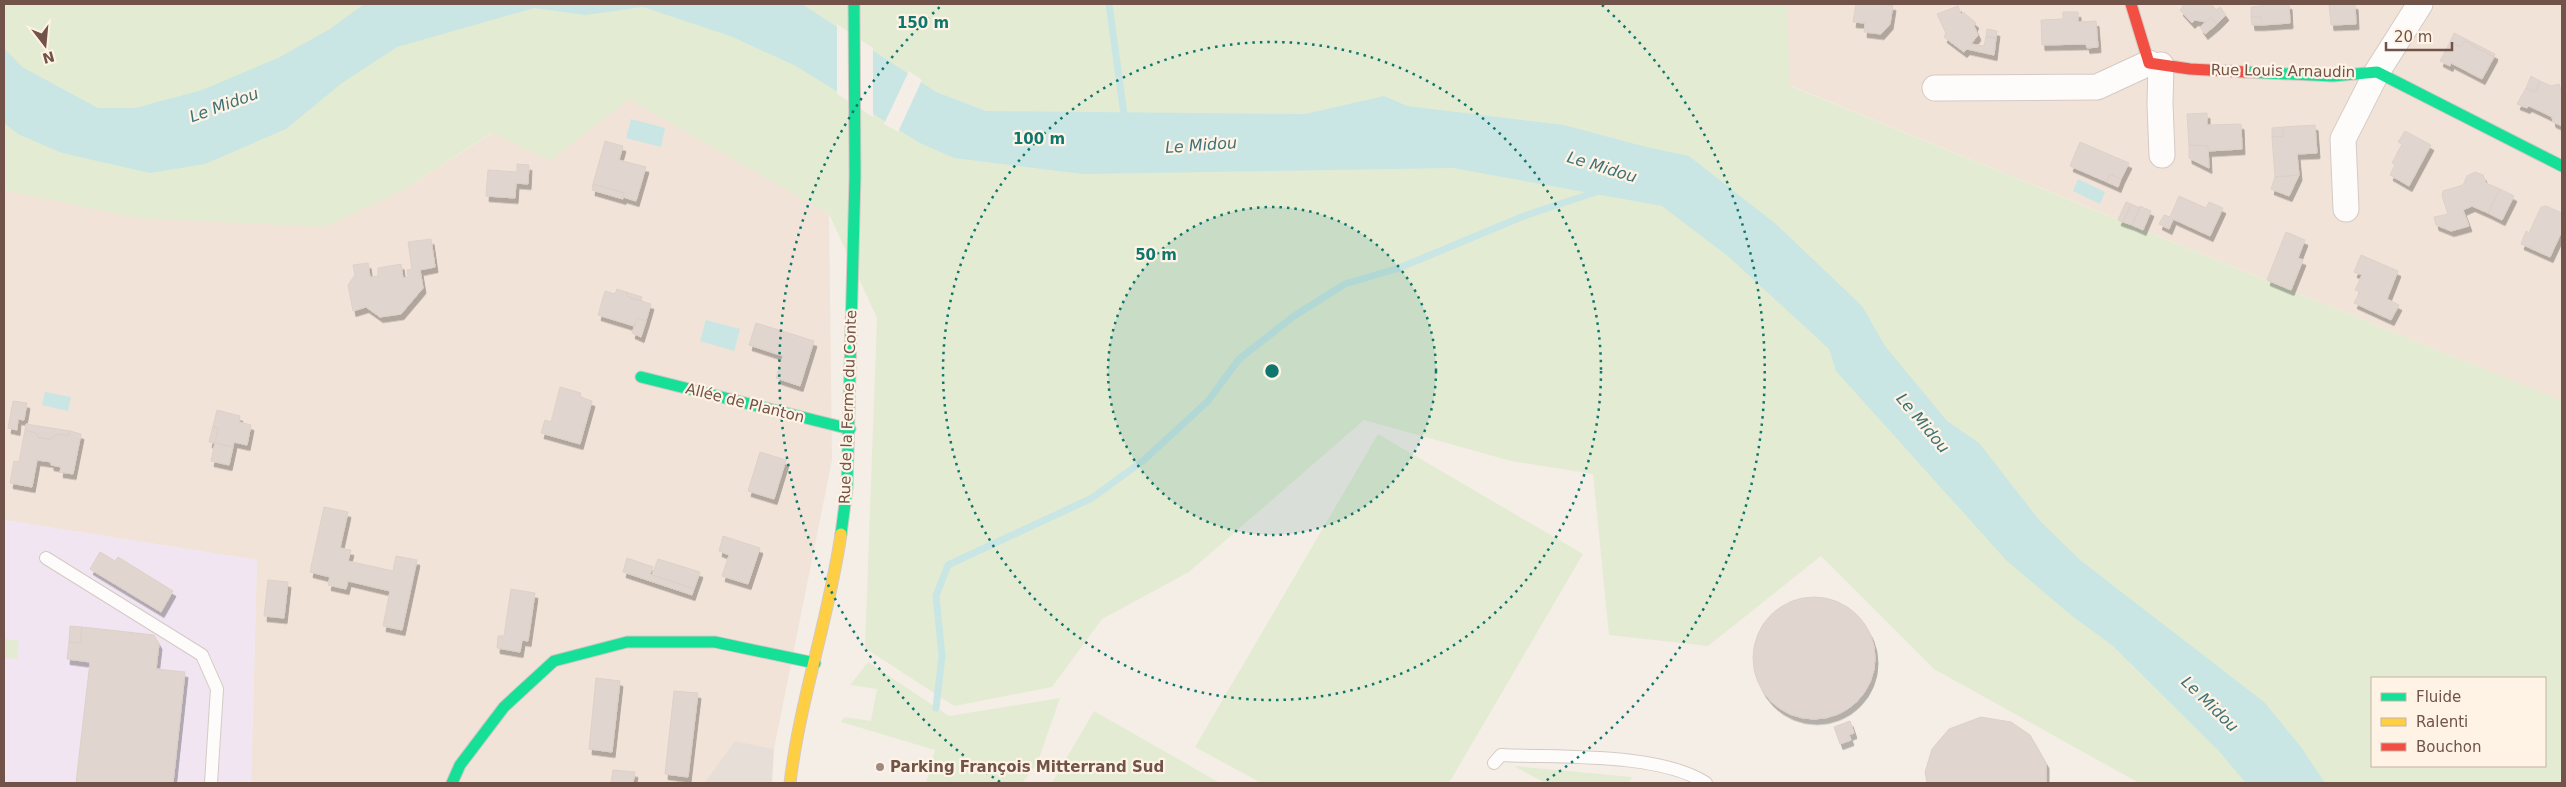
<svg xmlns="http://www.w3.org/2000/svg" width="2566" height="787" viewBox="0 0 2566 787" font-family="'DejaVu Sans',sans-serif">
	<defs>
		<filter id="shadow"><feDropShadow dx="3" dy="5.5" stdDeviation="0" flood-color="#0004"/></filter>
	</defs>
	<rect width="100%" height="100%" fill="#f5eee7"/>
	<path fill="#f1e3d7" d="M 1786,4 L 2562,4 L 2562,401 L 1789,85 Z
		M 629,99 L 703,138 L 829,214 L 832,460 L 774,749 L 735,741 L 704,783 L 251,783 L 257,560 L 4,520 L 4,190 L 138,218 L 401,191 L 492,133 L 551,159 Z"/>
	<path fill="#e7ded8" d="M 735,741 L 774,749 L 772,783 L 704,783 Z"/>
	<path fill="#f0e5f0" d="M 4,520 L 257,560 L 251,783 L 4,783 Z"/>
	<path fill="#e3ebd2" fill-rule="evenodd" d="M 4,4 L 1787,4 L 1790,86 L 2562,401 L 2562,783 L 2139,783 L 1934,669 L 1821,556 L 1708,646 L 1609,635 L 1593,474 L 1511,461 L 1364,420 L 1189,572 L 1102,619 L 1052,687 L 954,706 L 865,648 L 877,318 L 829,214 L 629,99 L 551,160 L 491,133 L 401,191 L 324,227 L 138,218 L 4,190 ZM 2372,678 L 2545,678 L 2545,766 L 2372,766 Z
		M 1378,434 L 1583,554 L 1449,783 L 1261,783 L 1195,747 Z
		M 4,639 L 19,641 L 17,659 L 4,657 Z
		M 868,662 L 949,716 L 1060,698 L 1037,764 L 1022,783 L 926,783 L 935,750 L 841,722 L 844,717 L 871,721 L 877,689 L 850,685 Z
		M 1094,711 L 1220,783 L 1052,783 Z
		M 1514,766 L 1632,777 L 1629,783 L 1545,783 Z"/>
	<path fill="#c9e6e5" d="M 364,4 L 802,4 L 936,92 L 986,111 L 1305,114 L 1384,96 L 1407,106 L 1564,125 L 1646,147 L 1689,156 L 1776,224 L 1862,306 L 1885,346 L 1947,421 L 1979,443 L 2040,521 L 2080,560 L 2264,702 L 2301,747 L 2325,783 L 2246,783 L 2218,750 L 2112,645 L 2072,616 L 2006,560 L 1836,371 L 1829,349 L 1729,257 L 1662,206 L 1453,168 L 1083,174 L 954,158 L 920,143 L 796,66 L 730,36 L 643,7 L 585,15 L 534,8 L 397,47 L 342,83 L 286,129 L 205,164 L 150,173 L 62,153 L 18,134 L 4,123 L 4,48 L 22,67 L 98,108 L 135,108 L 202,90 L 278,58 L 330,29 Z
		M 631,119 L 665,128 L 661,147 L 626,138 Z
		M 2078,179 L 2105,192 L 2100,204 L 2073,191 Z
		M 706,320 L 740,329 L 734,351 L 700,341 Z
		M 45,392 L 71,397 L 68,411 L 42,405 Z"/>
	<path fill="#f5eee7" d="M 837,24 L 873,48 L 873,117 L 837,94 Z
		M 909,71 L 922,80 L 898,132 L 884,124 Z"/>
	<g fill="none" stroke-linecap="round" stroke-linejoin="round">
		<path stroke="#c9e6e5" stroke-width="7" d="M 1109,4 L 1125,122
			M 936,708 L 942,656 L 936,596 L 948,565 L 1092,498 L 1144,460 L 1208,401 L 1239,359 L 1294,316 L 1345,284 L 1399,268 L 1524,216 L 1602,190"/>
	</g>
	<path fill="#e1d6cf" stroke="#ded0c9" filter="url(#shadow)" d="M 1856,4 L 1893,5 L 1890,24 L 1881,34 L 1864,32 L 1865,23 L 1853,22 Z
		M 2181,4 L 2211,4 L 2216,10 L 2220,7 L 2226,15 L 2217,24 L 2211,17 L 2206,22 L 2195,20 L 2192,23 L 2180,10 L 2183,6 Z
		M 2261,4 L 2289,4 L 2290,23 L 2262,25 L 2261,17 L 2251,17 L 2251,7 L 2261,6 Z
		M 2329,4 L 2355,4 L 2356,24 L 2331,25 Z
		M 1958,6 L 1961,14 L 1963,12 L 1976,23 L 1974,26 L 1978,35 L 1971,44 L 1984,46 L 1986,37 L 1996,38 L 1994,55 L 1967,49 L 1964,52 L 1944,37 L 1946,33 L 1937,14 Z
		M 2063,12 L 2078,12 L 2078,22 L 2096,21 L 2098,47 L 2087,48 L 2086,44 L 2042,45 L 2041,20 L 2063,19 Z
		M 2211,17 L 2217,24 L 2205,34 L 2200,27 Z
		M 2251,17 L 2261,17 L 2262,25 L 2252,25 Z
		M 1987,29 L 1997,31 L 1996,38 L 1986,37 Z
		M 2454,33 L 2495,54 L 2494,57 L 2464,41 L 2461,47 L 2450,42 Z
		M 2464,41 L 2494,57 L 2482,79 L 2451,63 L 2450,66 L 2440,61 L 2450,42 L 2461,47 Z
		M 2531,76 L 2540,81 L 2535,92 L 2526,88 Z
		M 2540,81 L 2551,86 L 2559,84 L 2562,93 L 2562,126 L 2553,122 L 2552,117 L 2546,114 L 2529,106 L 2527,108 L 2517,104 L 2526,88 L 2535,92 Z
		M 2207,113 L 2207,125 L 2241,124 L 2242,149 L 2208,151 L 2208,146 L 2189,145 L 2187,114 Z
		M 2315,125 L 2317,153 L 2297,154 L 2299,175 L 2275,177 L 2272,137 L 2283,136 L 2283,127 Z
		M 2283,127 L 2283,136 L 2272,137 L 2272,128 Z
		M 2405,131 L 2431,145 L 2409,186 L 2390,175 L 2395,165 L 2392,163 L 2402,144 L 2398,142 Z
		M 605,141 L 623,146 L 619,160 L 646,167 L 636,201 L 623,197 L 624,193 L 593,184 Z
		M 2080,142 L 2129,163 L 2121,179 L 2110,174 L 2107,182 L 2070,166 Z
		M 2189,145 L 2208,146 L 2209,168 L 2189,158 Z
		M 517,164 L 529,165 L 528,184 L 516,183 L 515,198 L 486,196 L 488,170 L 517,172 Z
		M 2475,172 L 2483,175 L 2486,183 L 2500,189 L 2488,213 L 2472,206 L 2463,210 L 2469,226 L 2451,231 L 2436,225 L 2434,217 L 2448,214 L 2442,196 L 2443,191 L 2463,185 L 2467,176 Z
		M 2110,174 L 2121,179 L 2118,187 L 2107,182 Z
		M 2299,175 L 2289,196 L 2271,189 L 2275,177 Z
		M 593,184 L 624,193 L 623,199 L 592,190 Z
		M 2500,189 L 2514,196 L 2502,220 L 2488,213 Z
		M 2179,196 L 2206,208 L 2209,202 L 2223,208 L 2210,236 L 2173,219 L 2169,229 L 2159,224 L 2164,215 L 2170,217 Z
		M 2126,202 L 2131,204 L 2123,222 L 2118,220 Z
		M 2131,204 L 2140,208 L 2132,225 L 2123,222 Z
		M 2140,206 L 2151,211 L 2143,230 L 2132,225 Z
		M 2546,206 L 2562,213 L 2562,231 L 2550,257 L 2521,244 L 2526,231 L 2529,233 L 2541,207 Z
		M 2286,232 L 2305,240 L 2298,258 L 2303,260 L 2291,290 L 2267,280 Z
		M 431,239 L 435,267 L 420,270 L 423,288 L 401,314 L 380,317 L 366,307 L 353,311 L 348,285 L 355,275 L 353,265 L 368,263 L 370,277 L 378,276 L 378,268 L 401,264 L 403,278 L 408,277 L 407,270 L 412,269 L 408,242 Z
		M 2361,255 L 2398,271 L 2387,299 L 2399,305 L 2391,320 L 2354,303 L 2360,292 L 2355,290 L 2362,275 L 2354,272 Z
		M 617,289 L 626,292 L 628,297 L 651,304 L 646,321 L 637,318 L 634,326 L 598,315 L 605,291 L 615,294 Z
		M 626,292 L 642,297 L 641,301 L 628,297 Z
		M 637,318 L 646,321 L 641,337 L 632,333 Z
		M 756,323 L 814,341 L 800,386 L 776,378 L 783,356 L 749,345 Z
		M 560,387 L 581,393 L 580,397 L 592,401 L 580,444 L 541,433 L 545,420 L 551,422 Z
		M 13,401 L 27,403 L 24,420 L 18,419 L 17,430 L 8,428 Z
		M 217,410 L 240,416 L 239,422 L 251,425 L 247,445 L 234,442 L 233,447 L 215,443 L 218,428 L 213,426 Z
		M 26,424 L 70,431 L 68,436 L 58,434 L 50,439 L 39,438 L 36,433 L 25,430 Z
		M 213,426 L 218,428 L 215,443 L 209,442 Z
		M 25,430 L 36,433 L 39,438 L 50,439 L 58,434 L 68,436 L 70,431 L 81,434 L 73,474 L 60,472 L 61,467 L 51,465 L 51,462 L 37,460 L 32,487 L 10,483 L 14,461 L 19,462 Z
		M 215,443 L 233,447 L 229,465 L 211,461 Z
		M 760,452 L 786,460 L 774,499 L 748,491 Z
		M 324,507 L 348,512 L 340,548 L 351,550 L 348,561 L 393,571 L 396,556 L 417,560 L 402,630 L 383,626 L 390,591 L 348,581 L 346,589 L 328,585 L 330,577 L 310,572 Z
		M 723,536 L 760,548 L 748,584 L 722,576 L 729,555 L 719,551 Z
		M 100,552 L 115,561 L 118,557 L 173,591 L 161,612 L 90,569 Z
		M 627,558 L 653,567 L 650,574 L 694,589 L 692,595 L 623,572 Z
		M 658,559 L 700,572 L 694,589 L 652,575 Z
		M 268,580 L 288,582 L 284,618 L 264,616 Z
		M 511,589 L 535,593 L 528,641 L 522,640 L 520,652 L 497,648 L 498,636 L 504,636 Z
		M1753 658a61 61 0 1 1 122 0a61 61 0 1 1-122 0Z
		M 70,626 L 82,627 L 80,643 L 69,642 Z
		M 82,627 L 154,635 L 159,644 L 156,669 L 185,672 L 173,783 L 76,783 L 90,662 L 67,659 L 69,642 L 80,643 Z
		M 596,678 L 620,681 L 612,752 L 589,749 Z
		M 674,691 L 698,693 L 688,777 L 665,774 Z
		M 1981,717 L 2011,722 L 2030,735 L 2046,763 L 2046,783 L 1927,783 L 1925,772 L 1932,749 L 1949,729 Z
		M 1850,721 L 1854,733 L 1849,735 L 1851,740 L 1840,744 L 1834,727 Z
		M 613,770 L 635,772 L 633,783 L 611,783 Z"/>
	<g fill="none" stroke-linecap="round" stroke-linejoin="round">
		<defs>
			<path id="lane" d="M 46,558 L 202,655 L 217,689 L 211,783
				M 1494,763 L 1501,755 C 1559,758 1658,752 1706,783"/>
			<path id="street" d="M 2161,65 L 2160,104 L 2162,155
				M 1935,88 L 2097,87 L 2149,63
				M 2346,209 L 2343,139 L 2377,72 L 2420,4"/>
			<path id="fast" d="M 2245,72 L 2333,76 L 2377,72 L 2562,166
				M 641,377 L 850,429
				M 841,534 L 847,488 L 855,176 L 854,4
				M 452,783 L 460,765 L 504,707 L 554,661 L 627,642 L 715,642 L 815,663"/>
			<path id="slow" d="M 790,783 C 800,699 829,618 841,534"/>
			<path id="jam" d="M 2131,4 L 2149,63 L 2190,69 L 2245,72"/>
		</defs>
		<use href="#lane" stroke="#d4cac4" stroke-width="14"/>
		<use href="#street" stroke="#d4cac4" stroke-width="27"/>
		<use href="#fast" stroke="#d4c9c4" stroke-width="13"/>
		<use href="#slow" stroke="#d4c9c4" stroke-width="13"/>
		<use href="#jam" stroke="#d4c9c4" stroke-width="13"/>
		<use href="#lane" stroke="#fefcfb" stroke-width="12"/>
		<use href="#street" stroke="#fefcfb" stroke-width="25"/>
		<use href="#fast" stroke="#16e098" stroke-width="11"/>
		<use href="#slow" stroke="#ffcf43" stroke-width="11"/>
		<use href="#jam" stroke="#f24e42" stroke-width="11"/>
	</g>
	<circle cx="1272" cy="371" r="164" fill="#0f766e" fill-opacity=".12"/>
	<g fill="none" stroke="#0f766e" stroke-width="2.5" stroke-dasharray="2.5 5">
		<circle cx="1272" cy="371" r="164"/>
		<circle cx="1272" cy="371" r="329"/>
		<path d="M1000 782A493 493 0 0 1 942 5M1602 5A493 493 0 0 1 1544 782"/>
	</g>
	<circle fill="#9f8980" stroke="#fff3e6" stroke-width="2" cx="880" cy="767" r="5"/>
	<g text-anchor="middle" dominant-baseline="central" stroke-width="4.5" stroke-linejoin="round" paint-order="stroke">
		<g font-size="15" fill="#715349" stroke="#fff3e6">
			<text transform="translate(2283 71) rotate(1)">Rue Louis Arnaudin</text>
			<text transform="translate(745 403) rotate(14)">Allée de Planton</text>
			<text transform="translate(848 407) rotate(-88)">Rue de la Ferme du Conte</text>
		</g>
		<g font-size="15" font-weight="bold" fill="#715349" stroke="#fff3e6" text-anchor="start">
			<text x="890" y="767">Parking François Mitterrand Sud</text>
		</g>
		<g font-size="16" font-style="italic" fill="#3d7377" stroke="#fff3e6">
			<text transform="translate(224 105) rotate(-20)">Le Midou</text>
			<text transform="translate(1201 145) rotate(-4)">Le Midou</text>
			<text transform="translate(1602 167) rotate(17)">Le Midou</text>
			<text transform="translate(1923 423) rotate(50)">Le Midou</text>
			<text transform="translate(2210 704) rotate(44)">Le Midou</text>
		</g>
	</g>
	<circle cx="1272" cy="371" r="8" fill="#0f766e" stroke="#fff3e6" stroke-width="2.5"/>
	<g font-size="15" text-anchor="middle" font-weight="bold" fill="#0f766e" stroke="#fff3e6" stroke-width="4.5" stroke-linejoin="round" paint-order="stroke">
		<text x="923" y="28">150 m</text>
		<text x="1039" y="144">100 m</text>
		<text x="1156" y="260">50 m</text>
	</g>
	<rect width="2566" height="787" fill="none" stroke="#715349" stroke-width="10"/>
	<rect x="2371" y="677" width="175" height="90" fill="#fff3e6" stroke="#c6b3a7"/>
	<rect x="2381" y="693" width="25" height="8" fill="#16e098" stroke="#c6b3a7"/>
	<text x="2416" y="702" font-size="15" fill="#715349">Fluide</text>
	<rect x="2381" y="718" width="25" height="8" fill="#ffcf43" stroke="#c6b3a7"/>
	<text x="2416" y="727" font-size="15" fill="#715349">Ralenti</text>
	<rect x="2381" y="743" width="25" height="8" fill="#f24e42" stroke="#c6b3a7"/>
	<text x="2416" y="752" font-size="15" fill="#715349">Bouchon</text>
	<g transform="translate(45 45) rotate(164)" stroke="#fff3e6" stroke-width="4" paint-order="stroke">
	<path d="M0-4L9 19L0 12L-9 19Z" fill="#715349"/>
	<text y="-8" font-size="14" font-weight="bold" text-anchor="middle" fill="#715349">N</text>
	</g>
	<path d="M2386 42v8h66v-8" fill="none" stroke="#715349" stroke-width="2.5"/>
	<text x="2394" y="42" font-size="15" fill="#715349" stroke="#fff3e6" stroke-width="4" paint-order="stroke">20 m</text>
</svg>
